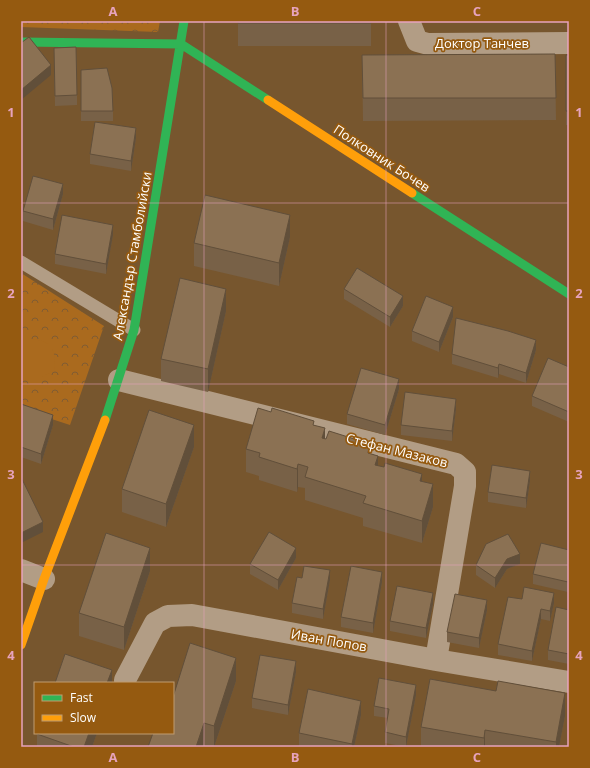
<svg xmlns="http://www.w3.org/2000/svg" width="590" height="768" viewBox="0 0 590 768" font-family="'Open Sans',sans-serif">
	<defs>
		<pattern id="park-crowns" width="20" height="18" patternUnits="userSpaceOnUse"><rect width="20" height="18" fill="#aa6a1e"/><path d="M2 6a3 3 0 1 1 6 0M12 15a3 3 0 1 1 6 0" fill="none" stroke="#805c33"/></pattern>
	</defs>
	<rect width="100%" height="100%" fill="#77562e"/>
	<path fill="url(#park-crowns)" d="M 21,21 L 160,21 L 158,32 L 21,27 Z
		M 21,273 L 104,326 L 70,425 L 21,409 Z"/>
	<path fill="#aa6a1e" d="M 26,339 C 49,339 57,346 54,370 L 41,378 L 26,378 L 21,374 L 21,344 Z"/>
	<g fill="none" stroke-linecap="round" stroke-linejoin="round">
		<path stroke="#b29d85" stroke-width="13" d="M 21,262 L 134,330"/>
		<path stroke="#b29d85" stroke-width="22" d="M 409,21 L 417,41 L 428,44 L 569,43
			M 119,380 L 456,464 L 465,472 L 465,486 L 436,660
			M 21,570 L 44,579
			M 125,680 L 155,623 L 168,616 L 192,615 L 436,660 L 569,682"/>
		<path stroke="#30b455" stroke-width="9" d="M 21,42 L 181,44 L 268,100
			M 412,193 L 569,294
			M 105,420 L 134,330 L 184,21"/>
		<path stroke="#ff9f0a" stroke-width="9" d="M 268,100 L 412,193
			M 21,645 L 44,579 L 105,420"/>
	</g>
	<path fill="#786147" d="M 238,21 L 371,21 L 371,46 L 238,46 Z
		M 555,54 L 556,120 L 363,121 L 362,55 Z
		M 566,55 L 569,55 L 569,125 L 566,125 Z
		M 54,58 L 77,95 L 77,105 L 55,106 Z
		M 81,70 L 113,111 L 113,121 L 81,121 Z
		M 136,138 L 131,171 L 90,164 L 90,154 Z
		M 63,194 L 53,230 L 23,221 L 23,211 Z
		M 113,235 L 106,274 L 55,264 L 55,254 Z
		M 290,237 L 279,286 L 194,266 L 194,243 Z
		M 344,289 L 403,306 L 390,327 L 344,299 Z
		M 226,311 L 208,392 L 161,381 L 161,359 Z
		M 453,317 L 439,352 L 412,341 L 412,331 Z
		M 536,350 L 526,383 L 499,374 L 498,378 L 452,364 L 452,354 Z
		M 569,367 L 569,422 L 532,406 L 532,396 Z
		M 399,389 L 385,435 L 347,424 L 347,414 Z
		M 21,404 L 53,425 L 41,464 L 21,457 Z
		M 456,409 L 452,441 L 401,435 L 401,425 Z
		M 314,425 L 325,439 L 364,446 L 378,466 L 422,481 L 433,507 L 422,543 L 363,526 L 363,518 L 305,500 L 305,488 L 298,487 L 297,492 L 259,480 L 259,476 L 246,472 L 246,449 Z
		M 194,447 L 166,527 L 122,512 L 122,489 Z
		M 530,481 L 526,508 L 488,502 L 488,492 Z
		M 569,550 L 568,592 L 533,584 L 533,574 Z
		M 296,558 L 278,590 L 250,574 L 250,564 Z
		M 520,564 L 507,569 L 495,588 L 476,575 L 476,565 Z
		M 150,571 L 124,650 L 79,636 L 79,613 Z
		M 302,578 L 330,580 L 323,619 L 292,613 L 292,603 Z
		M 382,582 L 373,633 L 341,627 L 341,617 Z
		M 522,599 L 554,603 L 550,621 L 541,619 L 532,661 L 498,655 L 498,644 Z
		M 433,604 L 426,638 L 390,631 L 390,621 Z
		M 487,610 L 479,648 L 447,642 L 447,632 Z
		M 569,610 L 569,664 L 548,660 L 548,650 Z
		M 296,672 L 288,715 L 252,708 L 252,698 Z
		M 236,681 L 214,747 L 207,747 L 204,746 L 203,747 L 148,747 Z
		M 416,695 L 406,747 L 385,743 L 385,732 L 388,718 L 374,716 L 374,706 Z
		M 361,715 L 354,747 L 299,747 L 299,733 Z
		M 565,716 L 559,747 L 421,747 L 421,727 Z
		M 37,733 L 97,733 L 92,747 L 37,747 Z"/>
	<path fill="#614f3a" d="M 51,65 L 51,75 L 21,100 L 21,90 Z
		M 136,128 L 136,138 L 131,171 L 131,161 Z
		M 63,184 L 63,194 L 53,230 L 53,219 Z
		M 290,215 L 290,237 L 279,286 L 279,263 Z
		M 113,225 L 113,235 L 106,274 L 106,264 Z
		M 226,289 L 226,311 L 208,392 L 208,369 Z
		M 403,296 L 403,306 L 390,327 L 390,317 Z
		M 453,307 L 453,317 L 439,352 L 439,342 Z
		M 536,340 L 536,350 L 526,383 L 526,373 Z
		M 499,364 L 499,374 L 498,378 L 498,368 Z
		M 399,379 L 399,389 L 385,435 L 385,425 Z
		M 456,399 L 456,409 L 452,441 L 452,431 Z
		M 53,415 L 53,425 L 41,464 L 41,454 Z
		M 194,425 L 194,447 L 166,527 L 166,504 Z
		M 325,428 L 325,451 L 322,438 Z
		M 378,456 L 378,479 L 375,465 Z
		M 298,464 L 298,487 L 297,492 L 297,469 Z
		M 530,471 L 530,481 L 526,508 L 526,498 Z
		M 422,474 L 422,497 L 420,481 Z
		M 433,484 L 433,507 L 422,543 L 422,521 Z
		M 43,522 L 43,532 L 21,543 L 21,533 Z
		M 150,548 L 150,571 L 124,650 L 124,627 Z
		M 296,548 L 296,558 L 278,590 L 278,580 Z
		M 520,554 L 520,564 L 507,569 L 495,588 L 495,578 L 507,559 Z
		M 330,570 L 330,580 L 323,619 L 323,609 Z
		M 382,572 L 382,582 L 373,633 L 373,623 Z
		M 569,576 L 569,586 L 568,592 L 568,582 Z
		M 433,593 L 433,604 L 426,638 L 426,628 Z
		M 554,593 L 554,603 L 550,621 L 550,611 Z
		M 487,600 L 487,610 L 479,648 L 479,638 Z
		M 541,609 L 541,619 L 532,661 L 532,651 Z
		M 236,658 L 236,681 L 214,747 L 214,726 Z
		M 296,661 L 296,672 L 288,715 L 288,705 Z
		M 112,670 L 112,683 L 107,683 Z
		M 416,685 L 416,695 L 406,747 L 406,737 Z
		M 565,693 L 565,716 L 559,747 L 556,747 L 556,742 Z
		M 361,701 L 361,715 L 354,747 L 352,747 L 352,744 Z
		M 204,723 L 203,747 L 196,747 Z
		M 485,730 L 485,747 L 484,747 L 484,738 Z
		M 89,733 L 97,733 L 92,747 L 84,747 Z"/>
	<path fill="#8b7153" stroke="#614f3a" d="M 238,21 L 371,21 L 371,23 L 238,23 Z
		M 29,37 L 51,65 L 21,90 L 21,43 Z
		M 76,47 L 77,95 L 55,96 L 54,48 Z
		M 555,54 L 556,98 L 363,98 L 362,55 Z
		M 566,55 L 569,55 L 569,111 L 566,111 Z
		M 107,68 L 112,88 L 113,111 L 81,111 L 81,70 Z
		M 95,122 L 136,128 L 131,161 L 90,154 Z
		M 33,176 L 63,184 L 53,219 L 23,211 Z
		M 205,195 L 290,215 L 279,263 L 194,243 Z
		M 62,215 L 113,225 L 106,264 L 55,254 Z
		M 357,268 L 403,296 L 390,317 L 344,289 Z
		M 180,278 L 226,289 L 208,369 L 161,359 Z
		M 426,296 L 453,307 L 439,342 L 412,331 Z
		M 456,318 L 508,331 L 536,340 L 526,373 L 499,364 L 498,368 L 452,354 Z
		M 548,358 L 569,367 L 569,412 L 532,396 Z
		M 361,368 L 399,379 L 385,425 L 347,414 Z
		M 405,392 L 456,399 L 452,431 L 401,425 Z
		M 21,404 L 53,415 L 41,454 L 21,447 Z
		M 258,408 L 271,412 L 272,408 L 314,421 L 313,425 L 325,428 L 322,438 L 326,439 L 329,431 L 364,442 L 363,446 L 369,448 L 368,453 L 378,456 L 375,465 L 384,467 L 385,463 L 422,474 L 420,481 L 433,484 L 422,521 L 363,503 L 366,496 L 305,477 L 308,467 L 298,464 L 297,469 L 259,457 L 260,453 L 246,449 Z
		M 149,410 L 194,425 L 166,504 L 122,489 Z
		M 492,465 L 530,471 L 526,498 L 488,492 Z
		M 21,477 L 43,522 L 21,533 Z
		M 269,532 L 296,548 L 278,580 L 250,564 Z
		M 106,533 L 150,548 L 124,627 L 79,613 Z
		M 508,534 L 520,554 L 507,559 L 495,578 L 476,565 L 486,544 Z
		M 541,543 L 569,550 L 569,576 L 568,582 L 533,574 Z
		M 304,566 L 330,570 L 323,609 L 292,603 L 297,577 L 302,578 Z
		M 351,566 L 382,572 L 373,623 L 341,617 Z
		M 397,586 L 433,593 L 426,628 L 390,621 Z
		M 524,587 L 554,593 L 550,611 L 541,609 L 532,651 L 498,644 L 508,597 L 522,599 Z
		M 455,594 L 487,600 L 479,638 L 447,632 Z
		M 556,607 L 569,610 L 569,654 L 548,650 Z
		M 190,643 L 236,658 L 214,726 L 204,723 L 196,747 L 148,747 L 153,733 L 173,733 L 173,697 Z
		M 65,654 L 112,670 L 107,683 L 55,683 Z
		M 260,655 L 296,661 L 288,705 L 252,698 Z
		M 379,678 L 416,685 L 406,737 L 385,732 L 389,709 L 374,706 Z
		M 430,679 L 496,691 L 498,681 L 565,693 L 556,742 L 485,730 L 484,738 L 421,727 Z
		M 308,689 L 361,701 L 352,744 L 299,733 Z
		M 37,733 L 89,733 L 84,747 L 74,747 L 37,734 Z"/>
	<path fill="none" stroke="#e7a3bd" stroke-width="1" stroke-opacity="0.55" d="M 204,21 L 204,747M 386,21 L 386,747M 21,203 L 569,203M 21,384 L 569,384M 21,565 L 569,565"/>
	<g text-anchor="middle" dominant-baseline="central" stroke-width="3.5" stroke-linejoin="round" paint-order="stroke">
		<g font-size="13" fill="#fff" stroke="#955a10">
			<text x="482" y="43">Доктор Танчев</text>
			<text transform="translate(382 158) rotate(33)">Полковник Бочев</text>
			<text transform="translate(132 256) rotate(-80)">Александър Стамболийски</text>
			<text transform="translate(397 450) rotate(14)">Стефан Мазаков</text>
			<text transform="translate(329 640) rotate(10)">Иван Попов</text>
		</g>
	</g>
	<rect width="590" height="768" fill="none" stroke="#955a10" stroke-width="44"/>
	<rect x="34" y="682" width="140" height="52" fill="#955a10" stroke="#bf9c70"/>
	<rect x="42" y="695" width="20" height="6" fill="#30b455" stroke="#bf9c70"/>
	<text x="70" y="702" font-size="12" fill="#ffffff">Fast</text>
	<rect x="42" y="715" width="20" height="6" fill="#ff9f0a" stroke="#bf9c70"/>
	<text x="70" y="722" font-size="12" fill="#ffffff">Slow</text>
	<rect x="22" y="22" width="546" height="724" fill="none" stroke="#e7a3bd" stroke-width="1.5"/>
	<g font-size="13" text-anchor="middle" font-weight="bold" fill="#e7a3bd">
		<text x="113" y="16">A</text>
		<text x="295" y="16">B</text>
		<text x="477" y="16">C</text>
		<text x="11" y="117">1</text>
		<text x="579" y="117">1</text>
		<text x="11" y="298">2</text>
		<text x="579" y="298">2</text>
		<text x="11" y="479">3</text>
		<text x="579" y="479">3</text>
		<text x="11" y="660">4</text>
		<text x="579" y="660">4</text>
		<text x="113" y="762">A</text>
		<text x="295" y="762">B</text>
		<text x="477" y="762">C</text>
	</g>
</svg>
